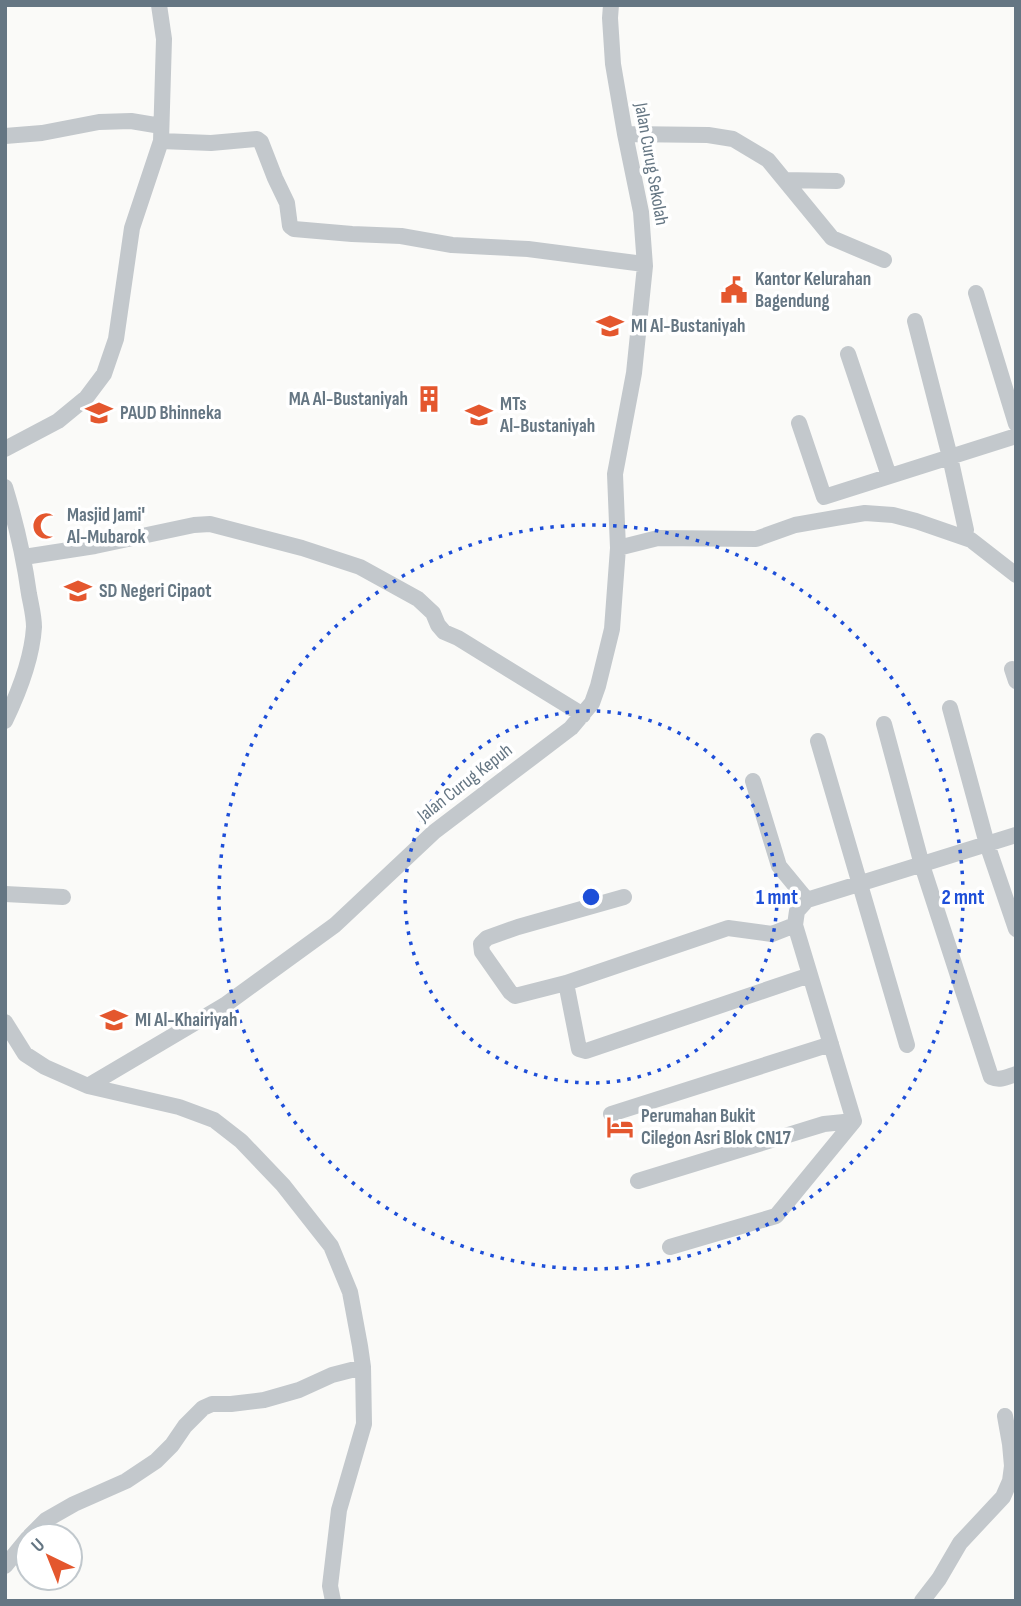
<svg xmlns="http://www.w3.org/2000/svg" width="1021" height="1606" viewBox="0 0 1021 1606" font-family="'Sofia Sans Condensed',sans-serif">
	<rect width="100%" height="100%" fill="#fafaf8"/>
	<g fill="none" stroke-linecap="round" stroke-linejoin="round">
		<path stroke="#c3c8cc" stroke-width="16" d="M 625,134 L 708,135 L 733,139 L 768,160 L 832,238 L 884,260
			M 5,136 L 42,133 L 99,122 L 131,121 L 161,126
			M 161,141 L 211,143 L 257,139 L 261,142 L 275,178 L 287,203 L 290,226 L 294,229 L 352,234 L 401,236 L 452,245 L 528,249 L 644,264
			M 785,180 L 837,181
			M 976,293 L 1016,424
			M 915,321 L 950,457 L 966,530
			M 848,354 L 889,476
			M 799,423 L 824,497 L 1016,436
			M 5,449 L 58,421 L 86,398 L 104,374 L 116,339 L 132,228 L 161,141 L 164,39 L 159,5
			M 5,487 C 16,523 24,558 29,594 C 31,605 34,616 34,627 C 32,659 19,692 5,721
			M 618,548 L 658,538 L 756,539 L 795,525 L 841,517 L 865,513 L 893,515 L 916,521 L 971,540 L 1016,575
			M 24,557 L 95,546 L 194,525 L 210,524 L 302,548 L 360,567 L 418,599 L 433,613 L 438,625 L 444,632 L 458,638 L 583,715
			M 1012,669 L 1016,681
			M 950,708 L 987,844 L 1016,929
			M 884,724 L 922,865 L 991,1077 C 1000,1081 1007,1077 1016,1074
			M 818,741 L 907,1045
			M 753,781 L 779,866 L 807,900
			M 5,894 L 63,897
			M 624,897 L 518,927 L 487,938 L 481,944 L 482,952 L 510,992 L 515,996 L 566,983 L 728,928 L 772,934 L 795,925
			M 566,983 L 579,1049 L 586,1051 L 810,975
			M 5,1022 L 25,1054 L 45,1067 L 88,1086 L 179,1107 L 214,1120 L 241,1141 L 283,1185 L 331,1246 L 350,1292 L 360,1346 L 363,1367 L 364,1424 L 339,1510 L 330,1586 L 333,1601
			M 88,1086 L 225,1005 L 335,925 L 434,832 L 571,728 L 592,703 L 598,686 L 612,629 L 618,548 L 615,474 L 634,373 L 645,266 L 641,212 L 625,134 L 613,64 L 610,18 L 611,5
			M 611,1114 L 831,1044
			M 854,1121 L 795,925 L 797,911 L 807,900 L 1016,835
			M 638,1181 L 824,1124 L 854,1121
			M 670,1247 L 776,1216 L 854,1121
			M 30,1536 L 46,1520 L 74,1504 L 126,1481 L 156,1461 L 172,1445 L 185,1426 L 203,1408 L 212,1404 L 231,1404 L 264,1400 L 299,1390 L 332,1375 L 363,1367
			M 5,1566 L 28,1538
			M 922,1601 L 939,1579 L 960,1543 L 1003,1497 L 1010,1481 L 1012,1466 L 1010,1444 L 1005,1416"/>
	</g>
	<g fill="none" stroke="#1d4ed8" stroke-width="3.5" stroke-dasharray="3.5 7">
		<circle cx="591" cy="897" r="186"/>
		<circle cx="591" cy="897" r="372"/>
	</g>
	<defs>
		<symbol id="civic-bare" viewBox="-9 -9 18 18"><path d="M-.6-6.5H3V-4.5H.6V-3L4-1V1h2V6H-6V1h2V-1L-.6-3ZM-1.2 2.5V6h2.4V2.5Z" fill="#e4572e" stroke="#fff" stroke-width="2.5" paint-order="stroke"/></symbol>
		<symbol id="school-bare" viewBox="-9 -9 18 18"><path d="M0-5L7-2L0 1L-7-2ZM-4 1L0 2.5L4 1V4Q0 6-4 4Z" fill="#e4572e" stroke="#fff" stroke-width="2.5" paint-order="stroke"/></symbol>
		<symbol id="building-bare" viewBox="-9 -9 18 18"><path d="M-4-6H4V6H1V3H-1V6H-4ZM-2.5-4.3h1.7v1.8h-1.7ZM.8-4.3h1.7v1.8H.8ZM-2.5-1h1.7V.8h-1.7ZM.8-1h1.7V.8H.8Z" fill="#e4572e" stroke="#fff" stroke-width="2.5" paint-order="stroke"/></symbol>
		<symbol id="mosque-bare" viewBox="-9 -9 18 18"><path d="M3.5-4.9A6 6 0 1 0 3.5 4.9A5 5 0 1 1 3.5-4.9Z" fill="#e4572e" stroke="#fff" stroke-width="2.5" paint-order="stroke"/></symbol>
		<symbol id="hotel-bare" viewBox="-9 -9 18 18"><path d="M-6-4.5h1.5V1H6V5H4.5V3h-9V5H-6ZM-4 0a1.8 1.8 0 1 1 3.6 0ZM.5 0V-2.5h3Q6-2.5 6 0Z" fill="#e4572e" stroke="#fff" stroke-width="2.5" paint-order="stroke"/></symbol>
	</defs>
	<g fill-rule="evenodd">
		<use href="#civic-bare" x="715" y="271" width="38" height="38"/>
		<use href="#school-bare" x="591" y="307" width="38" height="38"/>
		<use href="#building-bare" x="410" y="380" width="38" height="38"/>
		<use href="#school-bare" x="80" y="394" width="38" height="38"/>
		<use href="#school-bare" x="460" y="396" width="38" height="38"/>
		<use href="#mosque-bare" x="27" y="507" width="38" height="38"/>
		<use href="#school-bare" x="59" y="572" width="38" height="38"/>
		<use href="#school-bare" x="95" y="1001" width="38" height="38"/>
		<use href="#hotel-bare" x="601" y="1108" width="38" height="38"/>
	</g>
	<g text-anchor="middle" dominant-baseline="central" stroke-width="7" stroke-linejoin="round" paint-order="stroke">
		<g font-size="19" fill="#657683" stroke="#fff">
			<text transform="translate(651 164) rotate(80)">Jalan Curug Sekolah</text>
			<text transform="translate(465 783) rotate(-38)">Jalan Curug Kepuh</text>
		</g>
		<g font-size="19" font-weight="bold" fill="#657683" stroke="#fff" text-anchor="start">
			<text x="755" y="279">Kantor Kelurahan<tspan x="755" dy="22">Bagendung</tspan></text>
			<text x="631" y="326">MI Al-Bustaniyah</text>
			<text x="408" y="399" text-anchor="end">MA Al-Bustaniyah</text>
			<text x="500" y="404">MTs<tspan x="500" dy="22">Al-Bustaniyah</tspan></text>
			<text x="120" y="413">PAUD Bhinneka</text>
			<text x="67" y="515">Masjid Jami'<tspan x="67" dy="22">Al-Mubarok</tspan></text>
			<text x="99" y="591">SD Negeri Cipaot</text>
			<text x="135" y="1020">MI Al-Khairiyah</text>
			<text x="641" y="1116">Perumahan Bukit<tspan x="641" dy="22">Cilegon Asri Blok CN17</tspan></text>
		</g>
	</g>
	<circle cx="591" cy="897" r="10" fill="#1d4ed8" stroke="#fff" stroke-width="3.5"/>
	<g font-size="21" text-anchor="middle" font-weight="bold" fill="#1d4ed8" stroke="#fff" stroke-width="7" stroke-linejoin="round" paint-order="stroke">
		<text x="777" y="904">1 mnt</text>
		<text x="963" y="904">2 mnt</text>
	</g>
	<rect width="1021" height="1606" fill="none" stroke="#657683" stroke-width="14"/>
	<g transform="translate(49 1557) rotate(317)"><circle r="33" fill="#ffffff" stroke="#c1c8cd" stroke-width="2"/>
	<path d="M0-5L12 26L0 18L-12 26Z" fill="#e4572e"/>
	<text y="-10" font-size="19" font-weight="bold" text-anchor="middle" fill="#657683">U</text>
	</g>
</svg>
